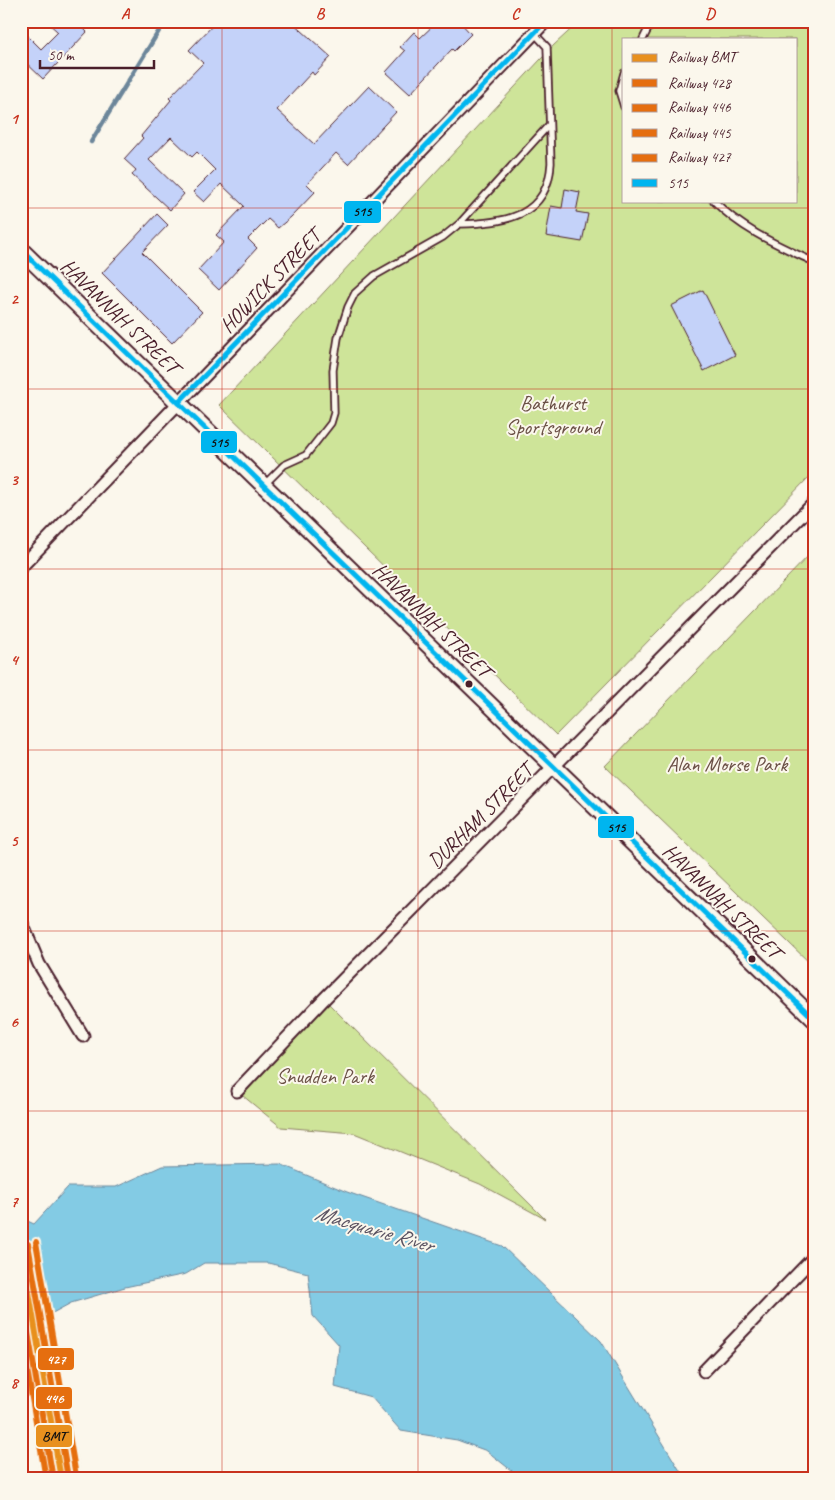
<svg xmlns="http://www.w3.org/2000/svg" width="835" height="1500" viewBox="0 0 835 1500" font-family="Caveat,sans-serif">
	<rect width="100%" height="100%" fill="#fbf7ec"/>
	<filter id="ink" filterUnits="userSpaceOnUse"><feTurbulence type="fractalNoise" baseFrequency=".02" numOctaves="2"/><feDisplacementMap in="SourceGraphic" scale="10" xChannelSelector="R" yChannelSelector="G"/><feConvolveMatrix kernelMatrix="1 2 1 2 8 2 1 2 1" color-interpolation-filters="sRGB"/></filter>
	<g filter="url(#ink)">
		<path fill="#cee499" stroke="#8c8262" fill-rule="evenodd" d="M 580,21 L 814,21 L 814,472 L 556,735 L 219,405 L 554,45 ZM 624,39 L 796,39 L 796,201 L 624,201 Z
			M 814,550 L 814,967 L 605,766 Z
			M 324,999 L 545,1219 L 480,1184 L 354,1133 L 281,1127 L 237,1091 Z"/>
		<path fill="#83cbe4" stroke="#6c869a" d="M 280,1164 L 347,1192 L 502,1246 L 601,1341 L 685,1479 L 522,1479 L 487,1451 L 457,1440 L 401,1431 L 371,1397 L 335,1387 L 339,1345 L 313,1316 L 308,1273 L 268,1263 L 204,1263 L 186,1274 L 125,1287 L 71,1303 L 21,1330 L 21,1218 L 34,1224 L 68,1187 L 116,1187 L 162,1166 Z"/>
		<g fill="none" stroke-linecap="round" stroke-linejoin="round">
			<path stroke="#6c869a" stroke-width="4.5" d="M 91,142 L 165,21"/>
		</g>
		<path fill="#c4d2f9" stroke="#4a1f2b" d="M 46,21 L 76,21 L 87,32 L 43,79 L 21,58 L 21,29 L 41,49 L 58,32 Z
			M 217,21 L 291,21 L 331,57 L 314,75 L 312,72 L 277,110 L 314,144 L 369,86 L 396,112 L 348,164 L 336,153 L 307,184 L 315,192 L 291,217 L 278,228 L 268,219 L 248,239 L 257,248 L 219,290 L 198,270 L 224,242 L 216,235 L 244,206 L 221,184 L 204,202 L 193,192 L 215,170 L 197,152 L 192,157 L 171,137 L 149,160 L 184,194 L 170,210 L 132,175 L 136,170 L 124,159 L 143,138 L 141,136 L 171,100 L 169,98 L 203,63 L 189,50 Z
			M 438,21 L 459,21 L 471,34 L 454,51 L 452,49 L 410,94 L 386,72 L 405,51 L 400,47 L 414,32 L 420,38 Z
			M 565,189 L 580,192 L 576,212 L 588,214 L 582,242 L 546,236 L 551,206 L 562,208 Z
			M 157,214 L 168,225 L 142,252 L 202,312 L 172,343 L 102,273 Z
			M 703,290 L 735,355 L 704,371 L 671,306 Z"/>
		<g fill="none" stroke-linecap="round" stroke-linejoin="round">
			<defs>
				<path id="service" d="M 643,39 L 652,21
					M 624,73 L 619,91 L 624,107
					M 714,201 C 742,230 778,245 814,262
					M 459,224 C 504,223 548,218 551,163 L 547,47 L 535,34
					M 264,485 L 284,465 L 306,455 L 331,423 L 334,413 L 333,370 L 338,338 L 348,307 L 355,293 L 374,276 L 443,237 L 459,224 L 548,126"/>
				<path id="minor" d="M 21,567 L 546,21
					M 21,921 L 39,964 L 83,1036
					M 237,1091 L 324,999 L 814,503
					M 704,1371 L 814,1257"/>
				<path id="tertiary" d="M 21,250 L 814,1019"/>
			</defs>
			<use href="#service" stroke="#4a1f2b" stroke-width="9"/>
			<use href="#minor" stroke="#4a1f2b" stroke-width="15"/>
			<use href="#tertiary" stroke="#4a1f2b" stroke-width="19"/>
			<use href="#service" stroke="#fbf7ec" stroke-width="5.5"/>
			<use href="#minor" stroke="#fbf7ec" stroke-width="11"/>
			<use href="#tertiary" stroke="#fbf7ec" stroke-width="15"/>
			<defs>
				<path id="bus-1" d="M 21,250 L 814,1019
					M 179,402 L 546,21"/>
			</defs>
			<use href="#bus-1" stroke="#fbf7ec" stroke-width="9"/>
			<use href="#bus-1" stroke="#00b5ef" stroke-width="5"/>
			<defs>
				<path id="rail-1" d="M 21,1246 L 61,1479"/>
				<path id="rail-2" d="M 21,1291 L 53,1479"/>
				<path id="rail-3" d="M 28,1244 L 68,1478"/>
				<path id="rail-4" d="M 21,1335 L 46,1479"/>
				<path id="rail-5" d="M 36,1242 L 76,1476"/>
			</defs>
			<use href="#rail-1" stroke="#fbf7ec" stroke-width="10"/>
			<use href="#rail-2" stroke="#fbf7ec" stroke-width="10"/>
			<use href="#rail-3" stroke="#fbf7ec" stroke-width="10"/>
			<use href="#rail-4" stroke="#fbf7ec" stroke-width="10"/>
			<use href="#rail-5" stroke="#fbf7ec" stroke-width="10"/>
			<use href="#rail-1" stroke="#e8901e" stroke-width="6"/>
			<use href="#rail-2" stroke="#e56e0f" stroke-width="6"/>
			<use href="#rail-3" stroke="#e56e0f" stroke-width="6"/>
			<use href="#rail-4" stroke="#e56e0f" stroke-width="6"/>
			<use href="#rail-5" stroke="#e56e0f" stroke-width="6"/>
		</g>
	</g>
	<path fill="none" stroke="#c8321e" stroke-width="1" stroke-opacity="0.55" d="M 222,21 L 222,1479M 418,21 L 418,1479M 612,21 L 612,1479M 21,208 L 814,208M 21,389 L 814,389M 21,569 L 814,569M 21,750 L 814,750M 21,931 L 814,931M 21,1111 L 814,1111M 21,1292 L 814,1292"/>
	<g fill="#4a1f2b" stroke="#fbf7ec" stroke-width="2">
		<circle cx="469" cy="684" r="4.5"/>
		<circle cx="752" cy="959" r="4.5"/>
	</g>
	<g text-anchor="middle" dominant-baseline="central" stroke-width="4" stroke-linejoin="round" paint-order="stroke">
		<g font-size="21" fill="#4a1f2b" stroke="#fbf7ec">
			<text transform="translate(270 281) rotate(-46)">HOWICK STREET</text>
			<text transform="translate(120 316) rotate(44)">HAVANNAH STREET</text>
			<text transform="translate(432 620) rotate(44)">HAVANNAH STREET</text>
			<text transform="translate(480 816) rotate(-45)">DURHAM STREET</text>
			<text transform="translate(722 901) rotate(44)">HAVANNAH STREET</text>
		</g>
		<g font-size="21" fill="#6b5046" stroke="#fbf7ec">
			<text x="553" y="403">Bathurst<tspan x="553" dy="24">Sportsground</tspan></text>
			<text x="727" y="764">Alan Morse Park</text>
			<text x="325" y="1076">Snudden Park</text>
		</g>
		<g font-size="22" font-style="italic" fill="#5b5362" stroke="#fbf7ec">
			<text transform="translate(374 1229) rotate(16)">Macquarie River</text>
		</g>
	</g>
	<g stroke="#fbf7ec" stroke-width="2">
		<rect x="343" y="200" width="39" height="24" rx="5" fill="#00b5ef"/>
		<rect x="200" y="430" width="38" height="24" rx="5" fill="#00b5ef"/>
		<rect x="597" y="815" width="38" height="24" rx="5" fill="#00b5ef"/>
		<rect x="37" y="1347" width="38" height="24" rx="5" fill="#e56e0f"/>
		<rect x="35" y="1386" width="38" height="24" rx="5" fill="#e56e0f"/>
		<rect x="35" y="1424" width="38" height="24" rx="5" fill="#e8901e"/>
	</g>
	<g font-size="14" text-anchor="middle" font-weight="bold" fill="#fff">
		<text x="56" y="1364">427</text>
		<text x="54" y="1403">446</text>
	</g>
	<g font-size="14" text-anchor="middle" font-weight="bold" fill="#111">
		<text x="362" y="216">515</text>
		<text x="219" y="447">515</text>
		<text x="616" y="832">515</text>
		<text x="54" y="1441">BMT</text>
	</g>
	<rect width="835" height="1500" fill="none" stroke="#fbf7ec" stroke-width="55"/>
	<rect x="622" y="38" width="175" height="165" fill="#fbf7ec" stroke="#b4a19f"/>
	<rect x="632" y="54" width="25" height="8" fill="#e8901e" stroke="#b4a19f"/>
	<text x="668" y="62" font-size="15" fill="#4a1f2b">Railway BMT</text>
	<rect x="632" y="79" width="25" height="8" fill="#e56e0f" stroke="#b4a19f"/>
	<text x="668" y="88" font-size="15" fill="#4a1f2b">Railway 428</text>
	<rect x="632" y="104" width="25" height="8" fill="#e56e0f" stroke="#b4a19f"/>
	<text x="668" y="112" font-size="15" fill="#4a1f2b">Railway 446</text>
	<rect x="632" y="129" width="25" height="8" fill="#e56e0f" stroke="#b4a19f"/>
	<text x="668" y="138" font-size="15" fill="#4a1f2b">Railway 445</text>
	<rect x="632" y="154" width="25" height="8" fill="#e56e0f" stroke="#b4a19f"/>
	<text x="668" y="162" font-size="15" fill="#4a1f2b">Railway 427</text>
	<rect x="632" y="179" width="25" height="8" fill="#00b5ef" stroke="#b4a19f"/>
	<text x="668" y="188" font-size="15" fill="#4a1f2b">515</text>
	<path d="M40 60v8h114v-8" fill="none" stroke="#4a1f2b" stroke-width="2.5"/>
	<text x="48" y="60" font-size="15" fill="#4a1f2b" stroke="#fbf7ec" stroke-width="4" paint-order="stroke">50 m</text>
	<rect x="28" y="28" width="780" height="1444" fill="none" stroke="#c8321e" stroke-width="2"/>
	<g font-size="16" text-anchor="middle" font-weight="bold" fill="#c8321e">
		<text x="125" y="19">A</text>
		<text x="320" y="19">B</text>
		<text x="515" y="19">C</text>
		<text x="710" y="19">D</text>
		<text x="14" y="124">1</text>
		<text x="14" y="304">2</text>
		<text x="14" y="485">3</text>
		<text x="14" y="665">4</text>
		<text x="14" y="846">5</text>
		<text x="14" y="1027">6</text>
		<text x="14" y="1207">7</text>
		<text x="14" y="1388">8</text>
	</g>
</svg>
